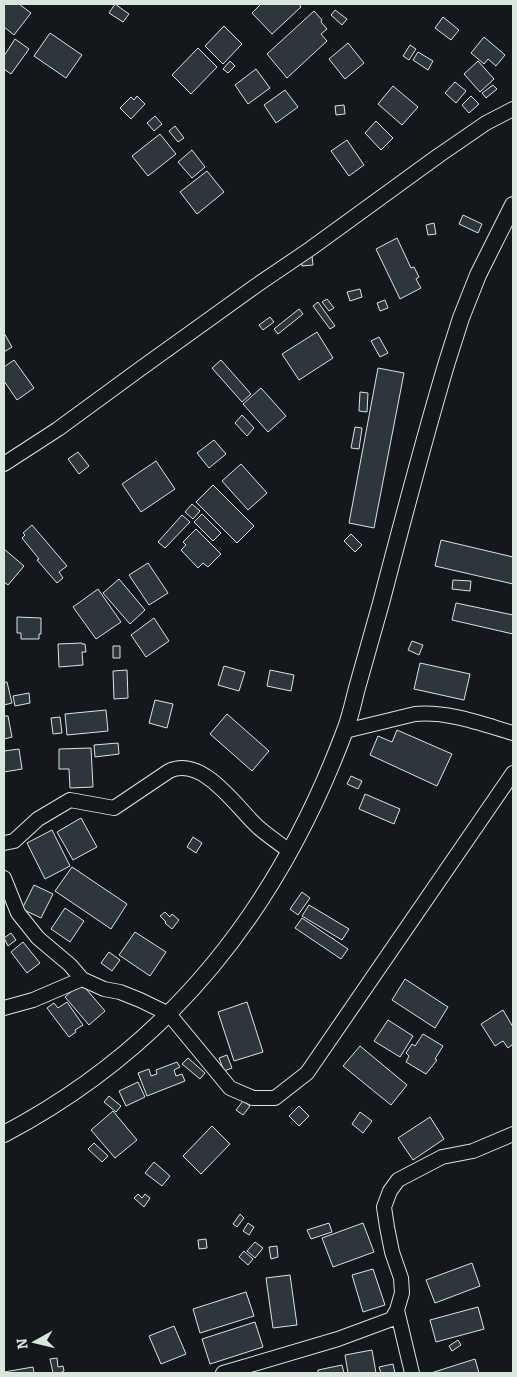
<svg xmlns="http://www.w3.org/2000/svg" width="517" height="1377" viewBox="0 0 517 1377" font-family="Bitter,serif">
	<rect width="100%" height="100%" fill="#14181c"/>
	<path fill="#2c363c" stroke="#d8e6dc" d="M 4,4 L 19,4 L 31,13 L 14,35 L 4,27 Z
		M 115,4 L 129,14 L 123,22 L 109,13 Z
		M 261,4 L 299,4 L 301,7 L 272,34 L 252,13 Z
		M 335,10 L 347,19 L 342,25 L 331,15 Z
		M 314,11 L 322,20 L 321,22 L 327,29 L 321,34 L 327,41 L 287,78 L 267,54 Z
		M 443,17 L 459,30 L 451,40 L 435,28 Z
		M 224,26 L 242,44 L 223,64 L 205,46 Z
		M 50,33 L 82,55 L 66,78 L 34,56 Z
		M 484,37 L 505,55 L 496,66 L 488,59 L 484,64 L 471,53 Z
		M 15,39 L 29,49 L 11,74 L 4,69 L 4,56 Z
		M 348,43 L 364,63 L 345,79 L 329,59 Z
		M 410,45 L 416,49 L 409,60 L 403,56 Z
		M 198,48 L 217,67 L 191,94 L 172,75 Z
		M 418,52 L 433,61 L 428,70 L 413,60 Z
		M 230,61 L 235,66 L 228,73 L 223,69 Z
		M 478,61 L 494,79 L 480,92 L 464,74 Z
		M 256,69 L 270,88 L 248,104 L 235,85 Z
		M 455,82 L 466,91 L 456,103 L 445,93 Z
		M 493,85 L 497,89 L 486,98 L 482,93 Z
		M 393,86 L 418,107 L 402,125 L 378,104 Z
		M 285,90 L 298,107 L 276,123 L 264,105 Z
		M 137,96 L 145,104 L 131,119 L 120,108 L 131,97 L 134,100 Z
		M 471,96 L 479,104 L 469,113 L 462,105 Z
		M 344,105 L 345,114 L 336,115 L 335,106 Z
		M 155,116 L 162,124 L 154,131 L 147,123 Z
		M 376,121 L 393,138 L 381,150 L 365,133 Z
		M 175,126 L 184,138 L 178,142 L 169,131 Z
		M 160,134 L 176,154 L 148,176 L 132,156 Z
		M 347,140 L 364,165 L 349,176 L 331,151 Z
		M 192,150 L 205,167 L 192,178 L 178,162 Z
		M 207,171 L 224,192 L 197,214 L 180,192 Z
		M 463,215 L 482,224 L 478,233 L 459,224 Z
		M 434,223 L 436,234 L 428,235 L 426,225 Z
		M 397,238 L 411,268 L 414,267 L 419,277 L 416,279 L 421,288 L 400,299 L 376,249 Z
		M 312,256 L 313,265 L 302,266 L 301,258 Z
		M 360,289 L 362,297 L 350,301 L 347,292 Z
		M 327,299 L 334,308 L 329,311 L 322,302 Z
		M 385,300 L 388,308 L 380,311 L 377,303 Z
		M 318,302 L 335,326 L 330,329 L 313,306 Z
		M 299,309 L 303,314 L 278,334 L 274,329 Z
		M 270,317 L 274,322 L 263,330 L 259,325 Z
		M 317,332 L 333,358 L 299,380 L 282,354 Z
		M 4,333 L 12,347 L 4,352 Z
		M 379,337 L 388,353 L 380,357 L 371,341 Z
		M 14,360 L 34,388 L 17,400 L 4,381 L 4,367 Z
		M 221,360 L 251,394 L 242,402 L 212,368 Z
		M 378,368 L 404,373 L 374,528 L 349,523 Z
		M 261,388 L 286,416 L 268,432 L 243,404 Z
		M 360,392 L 368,393 L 367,412 L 359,411 Z
		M 242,415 L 254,428 L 247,436 L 235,423 Z
		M 355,427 L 362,428 L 359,449 L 351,448 Z
		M 214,440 L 226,454 L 209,468 L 197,453 Z
		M 78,452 L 89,466 L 79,474 L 68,459 Z
		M 156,461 L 175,489 L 141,512 L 122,484 Z
		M 241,464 L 267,493 L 248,510 L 222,481 Z
		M 213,485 L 254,526 L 237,543 L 196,502 Z
		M 192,504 L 200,511 L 193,519 L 185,512 Z
		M 202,514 L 221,533 L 213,541 L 194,522 Z
		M 182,515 L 190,522 L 165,548 L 158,542 Z
		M 32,525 L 67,566 L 59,572 L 63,578 L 57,583 L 37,560 L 39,559 L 22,538 L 25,535 L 23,533 Z
		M 196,529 L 221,554 L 208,567 L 203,563 L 198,568 L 181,550 L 186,545 L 183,542 Z
		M 351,534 L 362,545 L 355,552 L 344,541 Z
		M 441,540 L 513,557 L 513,584 L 435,566 Z
		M 4,549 L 24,566 L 8,585 L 4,582 Z
		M 148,563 L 168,593 L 149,605 L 129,575 Z
		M 119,579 L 145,610 L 130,624 L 103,593 Z
		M 453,580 L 471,581 L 470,591 L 452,589 Z
		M 98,589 L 121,622 L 96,639 L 73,607 Z
		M 456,603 L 513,615 L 513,634 L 452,620 Z
		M 17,617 L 41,618 L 41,634 L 39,634 L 39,639 L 21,639 L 21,633 L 17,633 Z
		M 154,618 L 169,641 L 146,657 L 131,635 Z
		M 412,641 L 423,645 L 419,655 L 408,650 Z
		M 82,643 L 82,644 L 85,644 L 86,652 L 82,652 L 83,665 L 59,667 L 58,644 Z
		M 113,646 L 120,646 L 120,658 L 113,658 Z
		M 420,663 L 470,674 L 464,700 L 414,689 Z
		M 224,666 L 245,672 L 239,691 L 218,685 Z
		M 127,670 L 128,698 L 114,699 L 113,671 Z
		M 270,670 L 294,675 L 291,691 L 267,686 Z
		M 4,682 L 7,682 L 12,703 L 4,705 Z
		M 29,693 L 30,703 L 15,706 L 13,696 Z
		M 155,700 L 173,704 L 167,728 L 149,723 Z
		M 106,710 L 108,731 L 67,735 L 65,714 Z
		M 227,714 L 269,751 L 252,771 L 210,734 Z
		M 4,716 L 8,716 L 12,737 L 4,739 Z
		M 60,717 L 62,733 L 53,734 L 51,718 Z
		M 397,730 L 452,754 L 437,786 L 370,755 L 378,736 L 392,742 Z
		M 118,743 L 119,754 L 95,757 L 94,745 Z
		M 91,748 L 93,787 L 70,788 L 69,769 L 59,769 L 59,749 Z
		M 19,749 L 22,769 L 4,772 L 4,751 Z
		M 351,776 L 362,781 L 358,789 L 347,784 Z
		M 365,794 L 400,809 L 394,824 L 359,809 Z
		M 81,818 L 97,847 L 73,860 L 57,832 Z
		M 52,830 L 70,866 L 45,879 L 27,843 Z
		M 193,837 L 202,843 L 196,853 L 187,847 Z
		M 72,867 L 127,904 L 111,929 L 55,891 Z
		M 34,885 L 53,894 L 41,918 L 22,909 Z
		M 302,892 L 310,898 L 298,915 L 290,909 Z
		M 309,905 L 349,929 L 342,940 L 302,916 Z
		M 65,908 L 84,921 L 70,942 L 51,929 Z
		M 165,912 L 170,917 L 172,914 L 179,920 L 172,929 L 165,923 L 166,922 L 160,916 Z
		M 302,918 L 348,949 L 341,959 L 295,928 Z
		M 135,932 L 166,952 L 150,976 L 119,955 Z
		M 11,933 L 16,940 L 8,946 L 4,938 Z
		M 23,942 L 40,963 L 27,973 L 11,952 Z
		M 109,952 L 120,960 L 112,971 L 101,963 Z
		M 405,979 L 448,1007 L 435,1028 L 392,1000 Z
		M 81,983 L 105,1011 L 89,1025 L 65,997 Z
		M 67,1002 L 83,1025 L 75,1030 L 76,1032 L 69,1037 L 47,1008 L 54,1003 L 58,1008 Z
		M 247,1002 L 263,1052 L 234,1061 L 218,1012 Z
		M 503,1010 L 513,1027 L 513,1044 L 508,1048 L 503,1041 L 495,1046 L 481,1024 Z
		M 388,1020 L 413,1036 L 400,1057 L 374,1041 Z
		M 423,1034 L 443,1046 L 435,1059 L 437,1060 L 426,1074 L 406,1062 L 409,1056 L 406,1053 L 412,1044 L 415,1046 Z
		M 360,1046 L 407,1085 L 391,1105 L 343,1066 Z
		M 227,1055 L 232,1068 L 224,1071 L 219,1058 Z
		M 188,1058 L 205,1073 L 200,1079 L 182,1064 Z
		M 177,1062 L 180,1067 L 174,1070 L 176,1076 L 182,1074 L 185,1081 L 147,1096 L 138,1073 L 149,1069 L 151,1076 L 157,1074 L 156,1070 Z
		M 138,1082 L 145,1097 L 126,1106 L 119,1091 Z
		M 109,1096 L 121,1106 L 116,1112 L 104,1102 Z
		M 243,1101 L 250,1106 L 243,1115 L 236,1110 Z
		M 299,1106 L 309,1116 L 299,1126 L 289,1116 Z
		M 113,1111 L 137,1140 L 115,1158 L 91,1130 Z
		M 360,1112 L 372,1121 L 363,1133 L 352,1124 Z
		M 430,1117 L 444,1139 L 413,1160 L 398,1138 Z
		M 212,1126 L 230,1144 L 201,1174 L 183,1156 Z
		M 94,1143 L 108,1156 L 102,1162 L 88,1149 Z
		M 154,1162 L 170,1176 L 162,1186 L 145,1173 Z
		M 138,1194 L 142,1198 L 145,1194 L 150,1198 L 144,1207 L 134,1198 Z
		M 240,1214 L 244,1218 L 237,1227 L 233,1224 Z
		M 248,1223 L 254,1227 L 249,1235 L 243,1231 Z
		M 329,1223 L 332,1232 L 311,1239 L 307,1230 Z
		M 363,1223 L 374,1252 L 333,1267 L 322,1238 Z
		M 206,1239 L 207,1248 L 199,1249 L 198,1240 Z
		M 255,1242 L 263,1248 L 255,1258 L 247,1251 Z
		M 277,1246 L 278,1257 L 271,1259 L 269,1247 Z
		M 244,1251 L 253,1259 L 248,1265 L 239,1257 Z
		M 472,1263 L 480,1286 L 435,1303 L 426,1280 Z
		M 373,1269 L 385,1305 L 363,1312 L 352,1275 Z
		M 290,1275 L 297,1325 L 273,1328 L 266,1278 Z
		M 246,1292 L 254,1316 L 200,1333 L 193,1309 Z
		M 478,1307 L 484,1329 L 436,1342 L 430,1320 Z
		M 255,1322 L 263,1347 L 210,1364 L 202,1339 Z
		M 174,1326 L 186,1354 L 161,1364 L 149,1336 Z
		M 458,1340 L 461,1345 L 452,1351 L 449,1346 Z
		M 372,1350 L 376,1373 L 348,1373 L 345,1355 Z
		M 57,1358 L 58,1367 L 63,1366 L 64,1371 L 60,1373 L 53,1373 L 50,1359 Z
		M 475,1359 L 479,1373 L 431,1373 Z
		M 393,1364 L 395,1373 L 381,1373 L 379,1367 Z
		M 342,1365 L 344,1373 L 318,1373 L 318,1370 Z
		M 33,1367 L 34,1373 L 4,1373 L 4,1372 Z"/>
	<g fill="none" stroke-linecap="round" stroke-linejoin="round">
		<defs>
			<path id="minor" d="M 4,464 L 58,429 L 140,369 L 257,285 L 310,249 L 438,156 L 486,123 L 513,109
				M 345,731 L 415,714 C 448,711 482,724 513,733
				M 4,843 L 14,841 L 38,819 L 70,800 L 114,808 L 169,771 C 203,755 237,808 258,827 C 268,836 279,843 289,851
				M 4,878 L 18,913 L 38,938 L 70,965 L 82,979 L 104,989 L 120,992 L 140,1000 L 169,1014 L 230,1088 L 253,1098 L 275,1098 L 307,1073 L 513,773
				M 4,1008 L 33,1000 L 82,979
				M 397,1310 L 412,1373
				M 223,1373 L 338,1339 L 392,1319 L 397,1310 L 402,1293 L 401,1278 L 392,1252 L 387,1227 L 384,1207 L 390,1191 L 398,1180 L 442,1157 L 473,1151 L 513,1134"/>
			<path id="tertiary" d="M 4,1134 C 171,1046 278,908 344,733 C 350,719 353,703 357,688 C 365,660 373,632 381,603 C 402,523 423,442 447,362 L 461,318 L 478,275 L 513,205"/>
		</defs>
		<use href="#minor" stroke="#d8e6dc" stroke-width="16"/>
		<use href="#tertiary" stroke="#d8e6dc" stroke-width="18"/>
		<use href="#minor" stroke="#14181c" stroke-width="14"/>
		<use href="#tertiary" stroke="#14181c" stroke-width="16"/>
	</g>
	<rect width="517" height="1377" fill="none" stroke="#d8e6dc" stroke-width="10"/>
	<g transform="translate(35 1342) rotate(262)" stroke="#14181c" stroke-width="4" paint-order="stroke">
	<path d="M0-4L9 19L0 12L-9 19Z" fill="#d8e6dc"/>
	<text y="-8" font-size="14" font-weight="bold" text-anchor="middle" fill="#d8e6dc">N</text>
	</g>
</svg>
